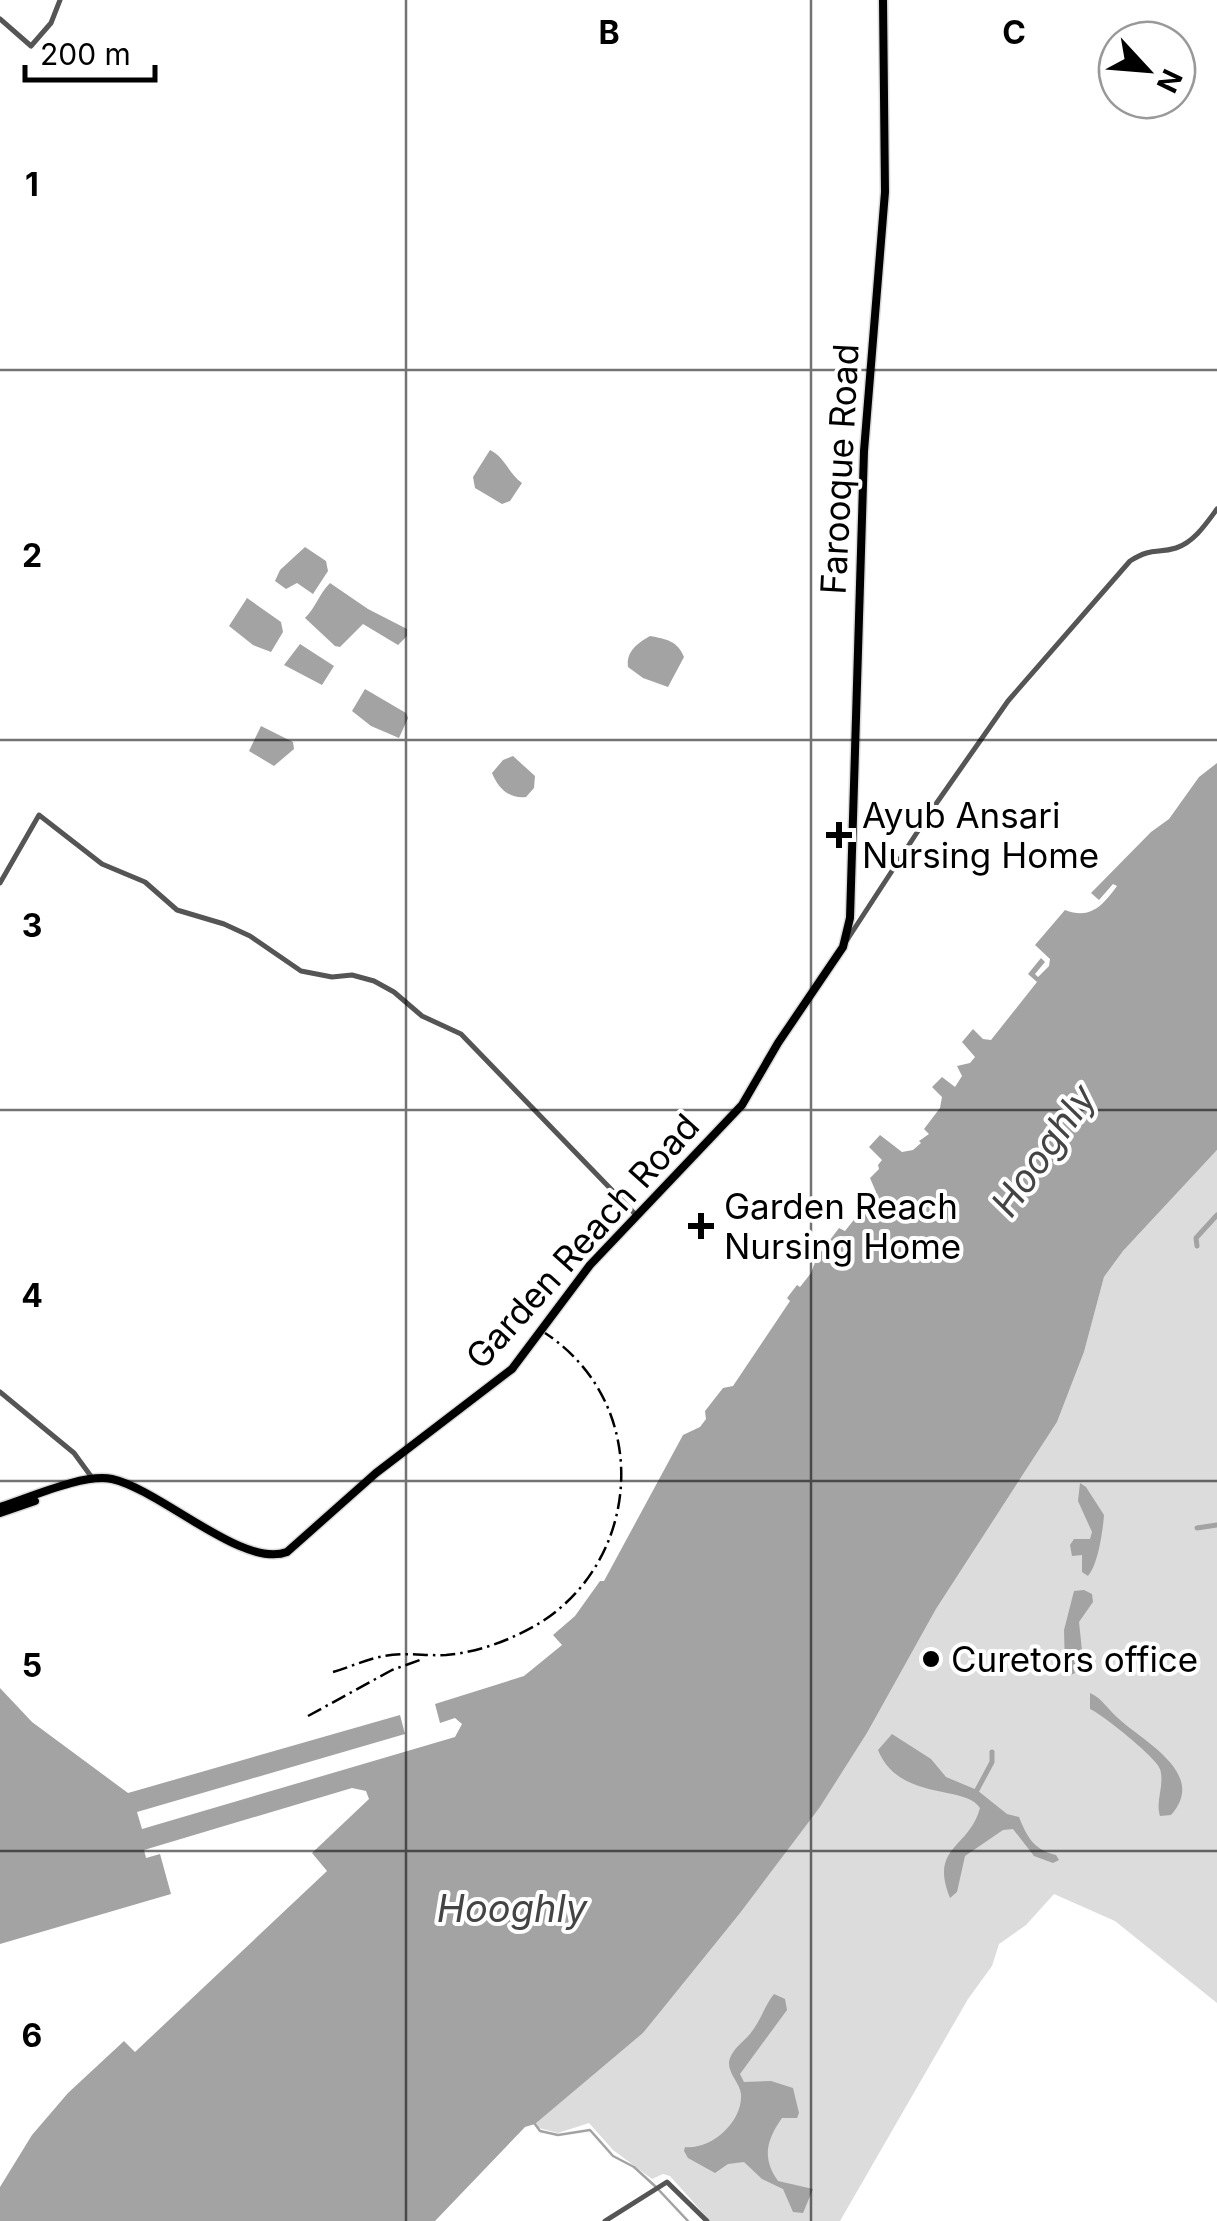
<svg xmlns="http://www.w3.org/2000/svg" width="1217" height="2221" viewBox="0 0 1217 2221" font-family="Inter,sans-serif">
	<rect width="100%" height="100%" fill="#fff"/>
	<path fill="#dcdcdc" d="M 1217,1150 L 1217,2003 L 1115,1921 L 1054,1894 L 1026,1925 L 999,1944 L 992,1966 L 968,1999 L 840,2221 L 710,2221 L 670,2176 L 663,2174 L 652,2179 L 613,2150 L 589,2123 L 558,2133 L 539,2128 L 536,2123 L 643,2033 L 820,1807 L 867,1733 L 936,1609 L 1057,1422 L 1084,1352 L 1104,1277 L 1123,1251 Z"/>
	<path fill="#a3a3a3" d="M 490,450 C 504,456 509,474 522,483 L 510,501 L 502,504 L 475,488 L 473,477 Z
		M 305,547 L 326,561 L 328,571 L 313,594 L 297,583 L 286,589 L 275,581 L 280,570 Z
		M 330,583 L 368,609 L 407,629 L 407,636 L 398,645 L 363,624 L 340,647 L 335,646 L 305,618 C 316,607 319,594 330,583 Z
		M 247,598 L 281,622 L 283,632 L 271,652 L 253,645 L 229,626 Z
		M 650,636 C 666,639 678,641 684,657 L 668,687 L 643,678 L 628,667 C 626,651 638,643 650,636 Z
		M 300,644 L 334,666 L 322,685 L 284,665 Z
		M 365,689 L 406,713 L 408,718 L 399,738 L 371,726 L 352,711 Z
		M 261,726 L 293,742 L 294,749 L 274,766 L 249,751 Z
		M 513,756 L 535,776 L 534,788 L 526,797 C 509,799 498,788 492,773 L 503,760 Z
		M 1217,763 L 1217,1150 L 1123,1251 L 1104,1277 L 1084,1352 L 1057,1422 L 936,1609 L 867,1733 L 820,1807 L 740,1913 L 643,2033 L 535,2124 L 525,2127 L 435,2221 L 0,2221 L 0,2187 L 32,2135 L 68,2093 L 124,2041 L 135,2052 L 327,1871 L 312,1853 L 369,1799 L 366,1791 L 352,1788 L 144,1850 L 146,1858 L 160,1854 L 171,1894 L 0,1944 L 0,1688 L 32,1722 L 128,1793 L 400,1715 L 405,1734 L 137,1812 L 142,1829 L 455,1737 L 462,1724 L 455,1718 L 440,1723 L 435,1704 L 524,1676 L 562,1645 L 553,1635 L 575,1616 L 600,1581 L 604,1581 L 683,1435 L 700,1427 L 706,1419 L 705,1411 L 723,1388 L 733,1386 L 790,1301 L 787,1298 L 797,1285 L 800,1287 L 811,1273 L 817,1257 L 839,1228 L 845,1231 L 876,1192 L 870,1178 L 879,1169 L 878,1165 L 882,1160 L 869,1147 L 880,1135 L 902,1152 L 913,1150 L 921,1143 L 919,1141 L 929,1134 L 924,1129 L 940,1108 L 942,1097 L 932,1087 L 942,1077 L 955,1087 L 962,1076 L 957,1066 L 970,1063 L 975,1057 L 962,1042 L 973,1029 L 983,1039 L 991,1040 L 1037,982 L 1028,974 L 1041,958 L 1045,962 L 1035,974 L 1038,977 L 1049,966 L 1050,959 L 1035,945 L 1065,910 C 1091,920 1103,905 1117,886 L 1113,884 L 1099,900 L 1091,893 L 1151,832 L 1169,819 L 1199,777 Z
		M 1080,1483 L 1086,1487 L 1104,1515 C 1103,1530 1098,1565 1088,1576 L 1082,1572 L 1082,1555 L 1072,1556 L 1070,1545 L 1074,1539 L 1090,1539 L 1092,1532 L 1078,1501 Z
		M 1084,1590 L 1092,1594 L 1093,1602 L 1079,1622 L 1083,1660 L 1079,1671 L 1071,1675 L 1065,1670 L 1064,1630 L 1074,1591 Z
		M 1090,1693 C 1102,1698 1109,1711 1119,1719 C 1144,1742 1208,1774 1171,1815 L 1160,1816 C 1155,1801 1165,1785 1160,1769 C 1157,1758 1103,1715 1090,1709 Z
		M 892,1734 L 931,1759 L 946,1777 L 977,1790 L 1007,1814 L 1019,1817 C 1027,1837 1034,1850 1056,1855 L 1059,1860 L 1053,1863 L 1034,1856 L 1013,1829 L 1003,1830 L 965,1856 L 957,1892 L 950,1898 C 929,1846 969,1849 980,1808 C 965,1784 899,1802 878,1750 Z
		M 774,1994 L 785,1999 L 787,2010 L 740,2074 L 744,2082 L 771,2081 L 793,2088 L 799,2113 L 797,2118 L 782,2118 C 766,2141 762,2158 778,2181 L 813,2189 L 803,2213 L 793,2212 L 783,2189 L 762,2179 L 744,2162 L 728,2164 L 715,2173 L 688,2158 L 684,2151 L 685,2147 C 711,2150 743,2122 741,2094 C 740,2082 725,2071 730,2058 C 734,2048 743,2042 750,2034 C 760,2022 765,2005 774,1994 Z"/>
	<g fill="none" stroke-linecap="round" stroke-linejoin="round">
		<path stroke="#a3a3a3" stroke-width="2.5" d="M 535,2124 L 540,2131 L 558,2135 L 590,2130 L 613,2156 L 634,2167 L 656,2187 L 688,2221"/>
		<path stroke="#a3a3a3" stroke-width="5" d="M 1197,1246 L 1196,1238 L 1217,1215
			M 1197,1528 L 1217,1525
			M 977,1790 L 992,1762 L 992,1752"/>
		<defs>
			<path id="major" d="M 0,1507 C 29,1498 83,1473 112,1479 C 161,1490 243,1569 287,1552 L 376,1473 L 512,1369 L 590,1265 L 742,1105 L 778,1043 L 843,947 L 850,918 L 864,451 L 885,192 L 883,0
				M 0,1513 L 35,1501"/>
		</defs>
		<use href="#major" stroke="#dbdbdb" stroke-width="11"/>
		<path stroke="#555" stroke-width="5" d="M 0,19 L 31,46 L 51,23 L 60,0
			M 0,883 L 39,815 L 102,864 L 145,882 L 177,910 L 224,924 L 250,936 L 301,971 L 332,977 L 352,975 L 374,981 L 394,992 L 422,1016 L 461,1034 L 636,1215
			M 847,940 L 931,811 L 1008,701 L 1130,561 C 1152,547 1157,554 1176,548 C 1194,542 1206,524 1217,509
			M 0,1392 L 74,1453 L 93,1479
			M 605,2221 L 667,2182 L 707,2221"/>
		<use href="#major" stroke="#000" stroke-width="8"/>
		<path stroke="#000" stroke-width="2.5" stroke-dasharray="15 5 2.5 5" stroke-linecap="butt" d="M 333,1672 C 350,1667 367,1659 384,1656 C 405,1652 425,1656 446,1655 C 470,1653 497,1645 519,1634 C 641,1579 659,1408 545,1333
			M 308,1716 L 392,1670 L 420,1660"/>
	</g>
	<path fill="none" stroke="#000" stroke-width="2.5" stroke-opacity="0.55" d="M 406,0 L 406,2221M 811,0 L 811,2221M 0,370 L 1217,370M 0,740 L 1217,740M 0,1110 L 1217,1110M 0,1481 L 1217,1481M 0,1851 L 1217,1851"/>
	<g fill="#000" stroke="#fff" stroke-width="4">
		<path d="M834 820h10v10h10v10h-10v10h-10v-10h-10v-10h10z"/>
		<path d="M696 1211h10v10h10v10h-10v10h-10v-10h-10v-10h10z"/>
		<circle cx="931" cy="1659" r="10"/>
	</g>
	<g text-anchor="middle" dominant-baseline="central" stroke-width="8" stroke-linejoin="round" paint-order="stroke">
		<g font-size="35" fill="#000" stroke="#fff">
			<text transform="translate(839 469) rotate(-87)">Farooque Road</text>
			<text transform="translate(582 1241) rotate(-48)">Garden Reach Road</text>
		</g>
		<g font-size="35" fill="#000" stroke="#fff" text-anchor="start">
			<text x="862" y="815">Ayub Ansari<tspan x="862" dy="40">Nursing Home</tspan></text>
			<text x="724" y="1206">Garden Reach<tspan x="724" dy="40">Nursing Home</tspan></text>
			<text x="951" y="1659">Curetors office</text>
		</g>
		<g font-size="38" font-style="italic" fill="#444" stroke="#fff">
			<text transform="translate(1043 1150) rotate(-55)">Hooghly</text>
			<text x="512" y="1908">Hooghly</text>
		</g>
	</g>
	<g font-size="32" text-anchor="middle" font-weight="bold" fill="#000" stroke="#fff" stroke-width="8" stroke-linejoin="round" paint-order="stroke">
		<text x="609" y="44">B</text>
		<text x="1014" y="44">C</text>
		<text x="32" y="196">1</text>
		<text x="32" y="567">2</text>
		<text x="32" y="937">3</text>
		<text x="32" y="1307">4</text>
		<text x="32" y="1677">5</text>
		<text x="32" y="2047">6</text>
	</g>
	<g transform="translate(1147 70) rotate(116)"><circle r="48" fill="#ffffff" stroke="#999999" stroke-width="2.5"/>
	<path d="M0-8L18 38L0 25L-18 38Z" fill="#000000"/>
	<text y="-15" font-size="28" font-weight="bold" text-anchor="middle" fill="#000000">N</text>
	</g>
	<path d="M25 65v15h130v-15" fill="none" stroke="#000000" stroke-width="5"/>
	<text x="40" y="65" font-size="30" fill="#000000" stroke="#ffffff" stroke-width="8" paint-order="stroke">200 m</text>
</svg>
